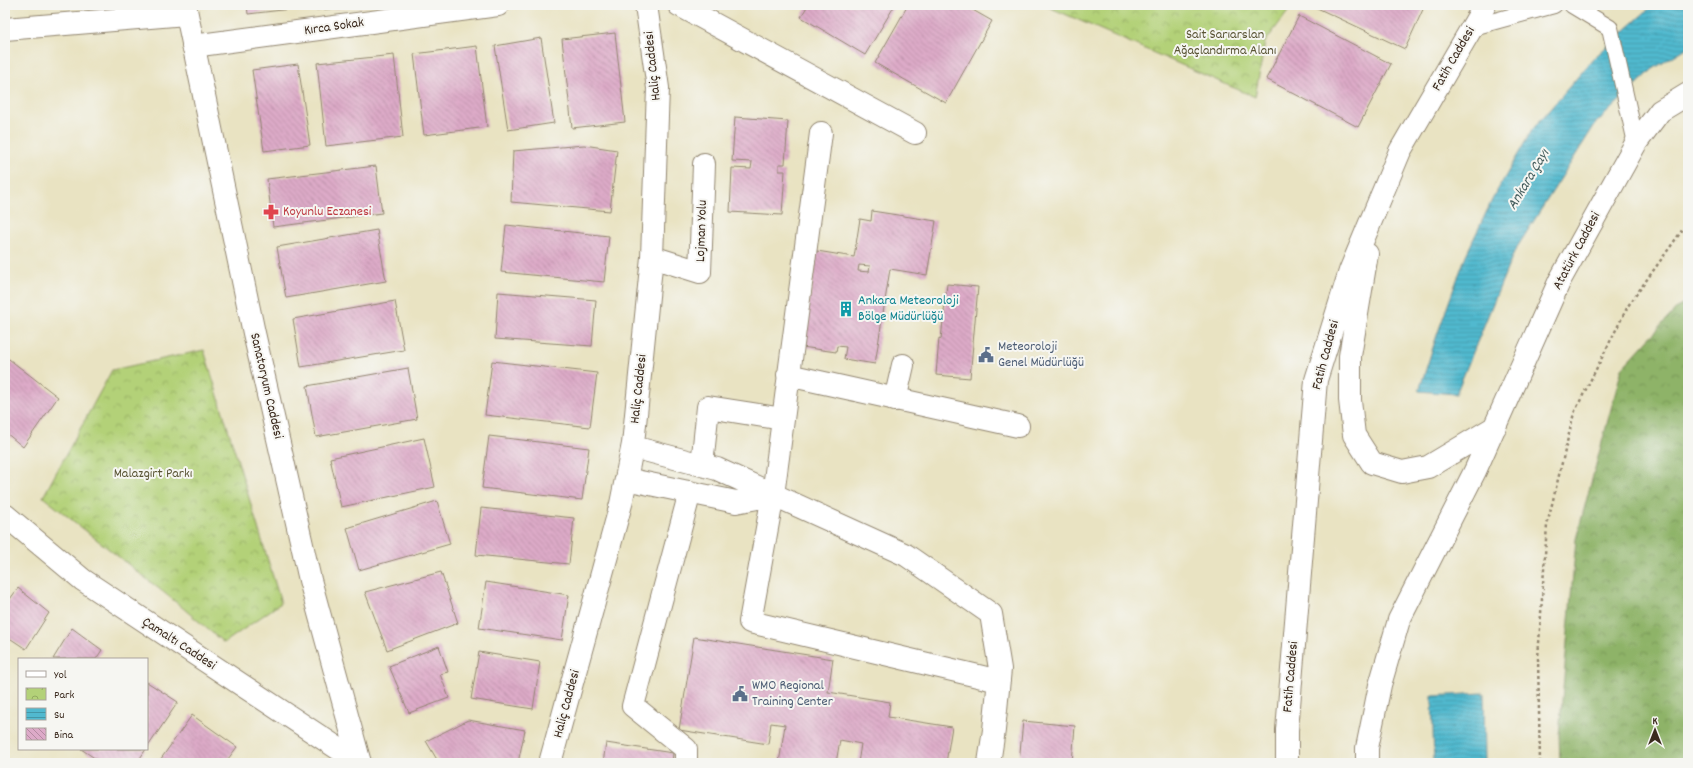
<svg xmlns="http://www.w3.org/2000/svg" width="1693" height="768" viewBox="0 0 1693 768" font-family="Dekko,sans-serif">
	<defs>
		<pattern id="forest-crowns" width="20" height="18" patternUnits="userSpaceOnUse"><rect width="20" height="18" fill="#8eb368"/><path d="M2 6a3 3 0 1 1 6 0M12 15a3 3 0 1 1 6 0" fill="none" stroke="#759255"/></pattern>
		<pattern id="park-crowns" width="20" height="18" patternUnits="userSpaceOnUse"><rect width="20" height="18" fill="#b3d178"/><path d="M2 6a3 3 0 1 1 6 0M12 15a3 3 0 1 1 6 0" fill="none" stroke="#93aa62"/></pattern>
		<pattern id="water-rules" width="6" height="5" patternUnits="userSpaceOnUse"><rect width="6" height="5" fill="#51b9cf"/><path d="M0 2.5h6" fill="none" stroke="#4497a7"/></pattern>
		<pattern id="building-back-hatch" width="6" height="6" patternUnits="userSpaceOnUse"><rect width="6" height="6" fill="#ddaac8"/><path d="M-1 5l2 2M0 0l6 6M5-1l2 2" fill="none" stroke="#b48ba2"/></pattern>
	</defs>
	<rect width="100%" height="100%" fill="#f6f6f2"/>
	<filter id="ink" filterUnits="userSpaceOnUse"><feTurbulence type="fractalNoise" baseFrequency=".025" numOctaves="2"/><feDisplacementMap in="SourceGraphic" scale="8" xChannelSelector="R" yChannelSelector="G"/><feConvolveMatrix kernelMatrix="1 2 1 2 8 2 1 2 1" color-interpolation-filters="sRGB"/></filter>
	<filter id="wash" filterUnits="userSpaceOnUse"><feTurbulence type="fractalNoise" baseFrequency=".012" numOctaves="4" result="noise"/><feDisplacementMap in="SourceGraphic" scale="16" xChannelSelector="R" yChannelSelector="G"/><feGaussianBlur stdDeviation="0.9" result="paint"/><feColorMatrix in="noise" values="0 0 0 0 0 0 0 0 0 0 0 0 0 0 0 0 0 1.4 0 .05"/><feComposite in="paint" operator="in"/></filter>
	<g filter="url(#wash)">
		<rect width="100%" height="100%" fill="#e9e3c2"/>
		<path fill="url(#forest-crowns)" stroke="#646e43" d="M 1681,304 L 1688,308 L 1688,763 L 1560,763 L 1559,735 L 1576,539 L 1622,368 Z"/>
		<path fill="url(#park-crowns)" stroke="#777e4b" d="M 1044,5 L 1293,5 L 1265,42 L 1255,97 Z
			M 204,350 L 281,603 L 224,643 L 177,603 L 43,497 L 112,370 Z"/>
		<path fill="url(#water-rules)" stroke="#467276" d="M 1653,5 L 1688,5 L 1688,47 L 1653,69 L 1596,123 L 1514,252 L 1456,394 L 1419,391 L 1437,335 L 1466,255 L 1493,198 L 1532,130 L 1594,58 Z
			M 1484,693 L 1485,763 L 1434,763 L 1432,696 Z"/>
		<g id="blocks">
			<path fill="url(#building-back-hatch)" fill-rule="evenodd" d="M 247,5 L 299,5 L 299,8 L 248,14 Z
				M 315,5 L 367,5 L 367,6 L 316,10 Z
				M 808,5 L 895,5 L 865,55 L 801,17 Z
				M 908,5 L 964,5 L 992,21 L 946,103 L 875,63 Z
				M 1316,5 L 1425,5 L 1405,49 L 1315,7 Z
				M 1299,16 L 1391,64 L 1358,127 L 1266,79 Z
				M 615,33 L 625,122 L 572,128 L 562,39 Z
				M 541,38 L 554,123 L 508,130 L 495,46 Z
				M 477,46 L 487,127 L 424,135 L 414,54 Z
				M 394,55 L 403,137 L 326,146 L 317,63 Z
				M 298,64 L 310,145 L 264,151 L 252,70 Z
				M 735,117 L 788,121 L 785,164 L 779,164 L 779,171 L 785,171 L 782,215 L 730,212 L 732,168 L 751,169 L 752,162 L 732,161 Z
				M 584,145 L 617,150 L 610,211 L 511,202 L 513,151 Z
				M 376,166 L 382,213 L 273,227 L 267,179 Z
				M 872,211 L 936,221 L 927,275 L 890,269 L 875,364 L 844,359 L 846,347 L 837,346 L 836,352 L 802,347 L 817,251 L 854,257 L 860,219 L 871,221 ZM 859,265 L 870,266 L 869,272 L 858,271 Z
				M 506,225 L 609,236 L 604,282 L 501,272 Z
				M 377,230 L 386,281 L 286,298 L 277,247 Z
				M 947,284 L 978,287 L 970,378 L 936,375 L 939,338 L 941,339 Z
				M 498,292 L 596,300 L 592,346 L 495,339 Z
				M 395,301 L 404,350 L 301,367 L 293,319 Z
				M 5,356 L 58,397 L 23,447 L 5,432 Z
				M 492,361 L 597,373 L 590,427 L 485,415 Z
				M 408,368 L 417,419 L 316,437 L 307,386 Z
				M 489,436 L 589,448 L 582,500 L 482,488 Z
				M 424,438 L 435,487 L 341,507 L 330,458 Z
				M 437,501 L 450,544 L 359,570 L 347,528 Z
				M 481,508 L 574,518 L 569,564 L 476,555 Z
				M 441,572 L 458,623 L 387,650 L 365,592 Z
				M 486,582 L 569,595 L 562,640 L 479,628 Z
				M 18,588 L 49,613 L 26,649 L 5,635 L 5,606 Z
				M 72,628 L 102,650 L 96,659 L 53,659 Z
				M 694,637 L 833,659 L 828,692 L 890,702 L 888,717 L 952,727 L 946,763 L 858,763 L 861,744 L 840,740 L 836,763 L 779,763 L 785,725 L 771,723 L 768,744 L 679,730 Z
				M 439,646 L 448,672 L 440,674 L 449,698 L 409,713 L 389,666 Z
				M 479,652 L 540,662 L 533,709 L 471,699 Z
				M 147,682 L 178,702 L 147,748 Z
				M 192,715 L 237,747 L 225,763 L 158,763 Z
				M 468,720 L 525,730 L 518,763 L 439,763 L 426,741 Z
				M 1023,721 L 1075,726 L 1072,763 L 1019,763 Z
				M 606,743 L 673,753 L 672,763 L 603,763 Z
				M 81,749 L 146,749 L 137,763 L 102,763 Z"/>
		</g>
	</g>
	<g filter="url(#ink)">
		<use href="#blocks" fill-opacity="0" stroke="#928670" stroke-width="1"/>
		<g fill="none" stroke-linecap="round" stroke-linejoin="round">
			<defs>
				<path id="lane" d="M 1572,5 L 1610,28 L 1636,143
					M 1473,27 L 1554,5"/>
				<path id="street" d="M 679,5 L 915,133
					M 5,29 L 186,14
					M 193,46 L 498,5
					M 821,133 L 773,495 L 750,622 L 999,681
					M 652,257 L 700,272 L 704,164
					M 788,375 L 1018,426
					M 895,400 L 903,365
					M 633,447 L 717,469 L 906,555 L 991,614 L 1000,669 L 994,730 L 989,763
					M 702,465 L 708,407 L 783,419
					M 626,479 L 736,502 L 773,495
					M 5,515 L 83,580 L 360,763
					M 550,763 L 621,504 L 633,444 L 652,257 L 658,88 L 646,5
					M 686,763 L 686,749 L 633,706 L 690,492"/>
				<path id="secondary" d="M 185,5 L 254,333 L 310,580 L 360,763"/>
				<path id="primary" d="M 1367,254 L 1350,356 L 1350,400 L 1354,435 L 1372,463 L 1402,472 L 1428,467 L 1495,427
					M 1287,763 L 1287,730 L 1316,380 L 1350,271 L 1400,151 L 1485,5
					M 1367,763 L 1367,748 L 1380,685 L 1399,620 L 1475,471 L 1560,280 L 1636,143 L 1660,111 L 1688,94"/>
			</defs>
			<use href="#lane" stroke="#928670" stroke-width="18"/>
			<use href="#street" stroke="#928670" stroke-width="24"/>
			<use href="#secondary" stroke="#928670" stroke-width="24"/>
			<use href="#primary" stroke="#928670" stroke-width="24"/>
			<path stroke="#928670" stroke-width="2.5" stroke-dasharray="3 3" stroke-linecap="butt" d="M 1540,763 L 1538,658 L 1547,525 L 1574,413 L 1628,306 L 1688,222"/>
			<use href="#lane" stroke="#fff" stroke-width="16"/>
			<use href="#street" stroke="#fff" stroke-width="22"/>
			<use href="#secondary" stroke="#fff" stroke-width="22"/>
			<use href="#primary" stroke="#fff" stroke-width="22"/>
		</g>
	</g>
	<defs>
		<symbol id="pharmacy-bare" viewBox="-9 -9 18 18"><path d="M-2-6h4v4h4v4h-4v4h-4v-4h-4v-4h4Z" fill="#e0444e" stroke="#f6f6f2" stroke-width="2.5" paint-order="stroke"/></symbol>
		<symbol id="building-bare" viewBox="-9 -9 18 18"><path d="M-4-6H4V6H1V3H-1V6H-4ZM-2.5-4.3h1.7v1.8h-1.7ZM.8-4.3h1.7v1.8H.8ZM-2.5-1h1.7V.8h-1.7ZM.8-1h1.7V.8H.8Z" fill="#0f9aa8" stroke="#f6f6f2" stroke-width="2.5" paint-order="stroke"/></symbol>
		<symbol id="civic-bare" viewBox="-9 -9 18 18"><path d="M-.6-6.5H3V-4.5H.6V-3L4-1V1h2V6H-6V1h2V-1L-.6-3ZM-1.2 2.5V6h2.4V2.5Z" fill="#5c6f8a" stroke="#f6f6f2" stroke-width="2.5" paint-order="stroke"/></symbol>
	</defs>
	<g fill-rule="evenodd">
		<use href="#pharmacy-bare" x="260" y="201" width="22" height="22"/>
		<use href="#building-bare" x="835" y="298" width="22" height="22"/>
		<use href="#civic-bare" x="975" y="344" width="22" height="22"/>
		<use href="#civic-bare" x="729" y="683" width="22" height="22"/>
	</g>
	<g text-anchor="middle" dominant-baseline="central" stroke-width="4" stroke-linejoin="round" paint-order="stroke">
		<g font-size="14" fill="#3b2a1e" stroke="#f6f6f2">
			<text transform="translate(334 27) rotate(-8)">Kırca Sokak</text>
			<text transform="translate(1454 59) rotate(-60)">Fatih Caddesi</text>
			<text transform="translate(653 66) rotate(-96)">Haliç Caddesi</text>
			<text transform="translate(702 231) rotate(-88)">Lojman Yolu</text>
			<text transform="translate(1577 251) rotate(-62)">Atatürk Caddesi</text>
			<text transform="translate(1326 355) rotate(-75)">Fatih Caddesi</text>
			<text transform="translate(266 386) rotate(77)">Sanatoryum Caddesi</text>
			<text transform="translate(639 389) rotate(-84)">Haliç Caddesi</text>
			<text transform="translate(179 644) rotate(33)">Çamaltı Caddesi</text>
			<text transform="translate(1291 677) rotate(-85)">Fatih Caddesi</text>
			<text transform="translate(567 704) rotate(-75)">Haliç Caddesi</text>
		</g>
		<g font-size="14" fill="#595434" stroke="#f6f6f2">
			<text x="1225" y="35">Sait Sarıarslan<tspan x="1225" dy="16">Ağaçlandırma Alanı</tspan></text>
			<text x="153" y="474">Malazgirt Parkı</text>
		</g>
		<g font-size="14" fill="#be3a42" stroke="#f6f6f2" text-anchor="start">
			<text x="283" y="212">Koyunlu Eczanesi</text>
		</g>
		<g font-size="14" fill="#0d838f" stroke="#f6f6f2" text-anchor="start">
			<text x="858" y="301">Ankara Meteoroloji<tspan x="858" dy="16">Bölge Müdürlüğü</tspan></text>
		</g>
		<g font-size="14" fill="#4e5e75" stroke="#f6f6f2" text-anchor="start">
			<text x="998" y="347">Meteoroloji<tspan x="998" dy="16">Genel Müdürlüğü</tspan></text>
			<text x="752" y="686">WMO Regional<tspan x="752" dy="16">Training Center</tspan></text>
		</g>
		<g font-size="15" font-style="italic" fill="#435c5c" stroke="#f6f6f2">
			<text transform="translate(1529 180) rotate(-59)">Ankara Çayı</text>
		</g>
	</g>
	<rect width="1693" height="768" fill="none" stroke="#f6f6f2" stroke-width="20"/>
	<rect x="18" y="658" width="130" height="92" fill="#f6f6f2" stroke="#aba49d"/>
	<rect x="26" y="671" width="20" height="6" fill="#ffffff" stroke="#aba49d"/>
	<text x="54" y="678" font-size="12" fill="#3b2a1e">Yol</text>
	<rect x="26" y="688" width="20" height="12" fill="url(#park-crowns)" stroke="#aba49d"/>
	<text x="54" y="698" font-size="12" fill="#3b2a1e">Park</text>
	<rect x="26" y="708" width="20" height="12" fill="url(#water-rules)" stroke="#aba49d"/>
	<text x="54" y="718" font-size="12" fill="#3b2a1e">Su</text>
	<rect x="26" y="728" width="20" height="12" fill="url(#building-back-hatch)" stroke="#aba49d"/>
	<text x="54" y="738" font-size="12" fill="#3b2a1e">Bina</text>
	<g transform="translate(1655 730)" stroke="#f6f6f2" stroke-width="3" paint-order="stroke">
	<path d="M0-3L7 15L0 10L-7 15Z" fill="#3b2a1e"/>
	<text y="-6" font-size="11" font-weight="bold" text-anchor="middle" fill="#3b2a1e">K</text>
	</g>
</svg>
